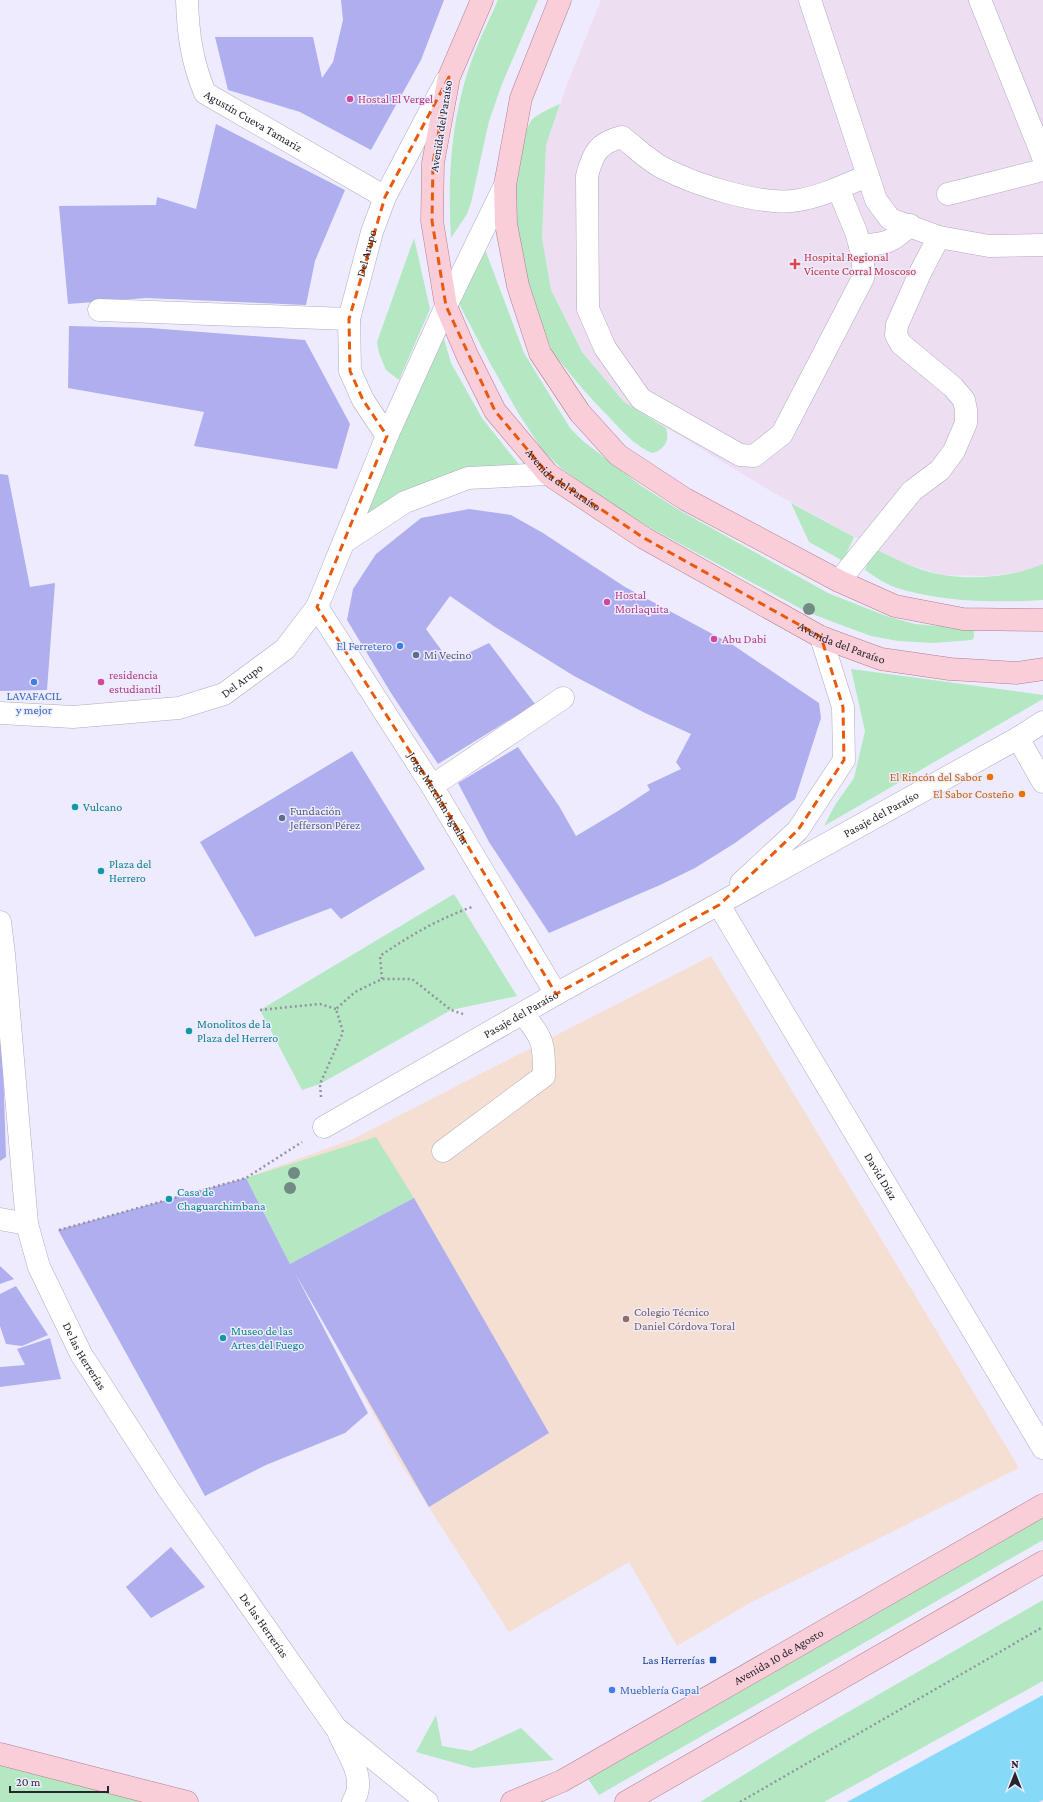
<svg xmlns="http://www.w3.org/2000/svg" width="1043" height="1802" viewBox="0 0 1043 1802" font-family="'Crimson Pro',serif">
	<rect width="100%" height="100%" fill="#efebff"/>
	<path fill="#f5dfd2" d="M 711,956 L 1019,1468 L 750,1603 L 677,1646 L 629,1562 L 509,1632 L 399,1461 L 246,1178 L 353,1139 Z"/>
	<path fill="#eedef1" d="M 601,0 L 1043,0 L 1043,564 L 1025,572 L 988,576 L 942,575 L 898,561 L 769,490 L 624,402 L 582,352 L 551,290 L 542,238 L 546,145 L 568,82 Z"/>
	<path fill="#b3e8c2" d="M 498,0 L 538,0 L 502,84 L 489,121 L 471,203 L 467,214 L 451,238 C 447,171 452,104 479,42 C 485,28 492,14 498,0 Z
		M 560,104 L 546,145 L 542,238 L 551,290 L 582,352 L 624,402 L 666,428 C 670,440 665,449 653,453 C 637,448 620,429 609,417 C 592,400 577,383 563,365 C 559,360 554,355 552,350 C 526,294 496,177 531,121 C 535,115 553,107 560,104 Z
		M 414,238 L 430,309 L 399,380 L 386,370 L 379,353 L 377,342 Z
		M 483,244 L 524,353 L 570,428 L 583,441 L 640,485 L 679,510 L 828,593 L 886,616 L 915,624 L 971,629 L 974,631 L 974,637 L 972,640 L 933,643 L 898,641 L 871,636 L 833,622 L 805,611 L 647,526 L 607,501 L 561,468 L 543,451 L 517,411 L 490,363 L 456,298 Z
		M 443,335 L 451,363 L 482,418 L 521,467 L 363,520 L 393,439 Z
		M 791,503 L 854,537 L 843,561 L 809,542 Z
		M 874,548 C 894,559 919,571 943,575 C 976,580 1013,577 1043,564 L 1043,600 C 997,603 938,602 894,587 C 884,583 874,576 865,570 Z
		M 851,669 L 1043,695 L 1043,699 L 824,826 L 835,805 L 854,778 L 865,731 Z
		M 454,894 L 517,996 L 451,1010 L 320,1084 L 302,1090 L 260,1010 Z
		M 376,1137 L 414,1198 L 290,1264 L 246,1178 Z
		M 1043,1518 L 1043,1540 L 599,1795 L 588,1779 Z
		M 1043,1600 L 1043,1681 L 824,1802 L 700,1802 L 808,1735 Z
		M 436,1715 L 442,1746 L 471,1751 L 521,1728 L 554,1760 L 473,1768 L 416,1752 Z
		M 0,1754 L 187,1802 L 0,1802 Z"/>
	<path fill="#87d9f8" d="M 1043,1695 L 1043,1800 L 1039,1802 L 847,1802 Z"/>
	<path fill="#afaeee" d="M 341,0 L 444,0 L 421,60 L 371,150 L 300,112 L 228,90 L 215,37 L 313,37 L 322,78 L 333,62 L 343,20 Z
		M 216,124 L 345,190 L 315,261 L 306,305 L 146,298 L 68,304 L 59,206 L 156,205 L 157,197 L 196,209 Z
		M 69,326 L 150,328 L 305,340 L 350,424 L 337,469 L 194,446 L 204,412 L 68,388 Z
		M 0,474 L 8,475 L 30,587 L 55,583 L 47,690 L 0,691 Z
		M 469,509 L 511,515 L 543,533 L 625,587 L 733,645 L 819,703 L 821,718 L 795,799 L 735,843 L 695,868 L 660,885 L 549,933 L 489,842 L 458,783 L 518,747 L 559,806 L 576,836 L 618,811 L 650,790 L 647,785 L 681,769 L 676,762 L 691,734 L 645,713 L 574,676 L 495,627 L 450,596 L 426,629 L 450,662 L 489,643 L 535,704 L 438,764 L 391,693 L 347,620 L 353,589 L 376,554 L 421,518 Z
		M 352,751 L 425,869 L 341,919 L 331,908 L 255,937 L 200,842 Z
		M 0,1023 L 2,1034 L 6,1157 L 0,1161 Z
		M 246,1178 L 290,1264 L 414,1198 L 549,1433 L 429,1507 L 295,1273 L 368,1413 L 345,1433 L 266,1465 L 205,1496 L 58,1230 Z
		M 0,1266 L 14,1279 L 0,1284 Z
		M 16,1286 L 48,1335 L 22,1346 L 6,1344 L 0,1326 L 0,1294 Z
		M 50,1338 L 61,1379 L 0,1387 L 0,1367 L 25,1365 L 17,1349 Z
		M 171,1547 L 205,1587 L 151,1618 L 126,1587 Z"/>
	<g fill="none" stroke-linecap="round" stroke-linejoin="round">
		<defs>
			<g id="minor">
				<path id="s1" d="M 187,0 C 188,34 192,62 205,93 L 385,197"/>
				<path d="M 810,0 L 876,200 L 890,219 L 939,237 L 989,246 L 1043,245"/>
				<path d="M 980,0 L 1043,157"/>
				<path d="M 838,188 L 856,232 L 863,257 L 863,278 L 782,434 L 754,456 L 740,455 L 641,399 L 605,348 L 588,309 L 587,176 C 593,153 598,143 622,137 C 635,147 649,161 663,168 C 696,185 763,207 799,200 C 823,196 845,185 867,176"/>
				<path d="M 948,194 L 1043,170"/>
				<path d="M 860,246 C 886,243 890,244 910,225"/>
				<path d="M 99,310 L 349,319"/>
				<path id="s2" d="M 387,436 L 363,400 L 350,371 L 349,319 L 372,232 L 385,197 L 446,81"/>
				<path d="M 344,542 L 405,502 L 468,478 L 548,474"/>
				<path d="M 839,581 L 912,491 L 940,470 L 954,451 L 966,423 L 966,410 L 964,400 L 953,387 L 901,344 L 896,335 L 897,325 L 921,271 L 939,237"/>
				<path id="s3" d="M 317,607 L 432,786 L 556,994"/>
				<path id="s4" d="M 0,713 L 73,717 L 179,708 L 224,694 L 285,649 L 317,607 L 387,436 L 446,306 L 505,185"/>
				<path d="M 1018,738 L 1043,782"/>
				<path d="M 432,786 L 563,698"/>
				<path d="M 741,883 L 798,830 L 844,760 L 843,707 L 821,637"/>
				<path id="s5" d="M 719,905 L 1043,1448"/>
				<path id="s6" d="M 0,922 L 4,954 L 27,1224 L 39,1267 L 81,1354 L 167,1487 L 336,1728 L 427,1802"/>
				<path id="s7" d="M 324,1127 L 556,994 L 1018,738 L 1043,722"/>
				<path d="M 443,1151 L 544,1076 C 544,1044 544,1039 523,1014"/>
				<path d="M 0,1219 L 27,1224"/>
				<path d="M 339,1734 C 349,1756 367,1779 353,1802"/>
			</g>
			<g id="major">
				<path id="s8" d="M 482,0 L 449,77 L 433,163 L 432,221 L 446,306 L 467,355 L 495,411 L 548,474 L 644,538 L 821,637 L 881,659 L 950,669 L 1017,673 L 1043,669"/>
				<path d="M 560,0 L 521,98 L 505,185 L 506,224 L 518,286 L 540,353 L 580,413 L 618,455 L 685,499 L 839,581 L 895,606 L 963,619 L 1043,620"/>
				<path d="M 0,1754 L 187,1802"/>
				<path id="s9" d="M 512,1802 L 562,1781 L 1043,1505"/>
				<path d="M 626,1802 L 1043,1562"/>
			</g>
		</defs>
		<use href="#minor" stroke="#afabbe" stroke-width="23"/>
		<use href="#major" stroke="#ae7e8c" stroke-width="23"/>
		<path stroke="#9591a0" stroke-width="2.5" stroke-dasharray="2 3" stroke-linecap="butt" d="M 382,979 L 380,956 C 409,936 438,919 472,907
			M 260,1010 L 320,1004 L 336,1009
			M 321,1097 L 320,1084 L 343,1032 L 336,1009 L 355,992 L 382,979 L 412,979 L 451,1010 L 463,1014
			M 59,1230 L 246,1178 L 302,1142
			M 740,1802 L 1043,1627"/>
		<use href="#minor" stroke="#fff" stroke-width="22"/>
		<use href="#major" stroke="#faced9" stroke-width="22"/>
	</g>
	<g fill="#718b84">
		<circle cx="809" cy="609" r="6"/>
		<circle cx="294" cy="1173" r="6"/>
		<circle cx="290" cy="1188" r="6"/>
	</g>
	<path fill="none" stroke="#e8590c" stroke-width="3" stroke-dasharray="8 5" stroke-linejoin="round" d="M 449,77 L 433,163 L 432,221 L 446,306 L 495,411 L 548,474 L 644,538 L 821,637 L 843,707 L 844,760 L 798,830 L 719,905 L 556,994 L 432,786 L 317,607 L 387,436 L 363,400 L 350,371 L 349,319 L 385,197 Z"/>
	<g fill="#d1479c" stroke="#efebff" stroke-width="1.5">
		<circle cx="350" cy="99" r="4"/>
		<circle cx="607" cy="602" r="4"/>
		<circle cx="714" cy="639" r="4"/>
		<circle cx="101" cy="682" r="4"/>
	</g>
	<path fill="#e0444e" stroke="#efebff" stroke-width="1.5" d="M793 258h4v4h4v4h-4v4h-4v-4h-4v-4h4z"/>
	<g fill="#3f7fe0" stroke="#efebff" stroke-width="1.5">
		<circle cx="400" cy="646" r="4"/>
		<circle cx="34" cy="682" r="4"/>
		<circle cx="612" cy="1690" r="4"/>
	</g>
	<g fill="#5c6f8a" stroke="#efebff" stroke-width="1.5">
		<circle cx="416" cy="655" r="4"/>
		<circle cx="282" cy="818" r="4"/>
	</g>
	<g fill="#e8710a" stroke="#efebff" stroke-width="1.5">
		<circle cx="990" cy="777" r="4"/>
		<circle cx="1022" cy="794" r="4"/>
	</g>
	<g fill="#0f9aa8" stroke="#efebff" stroke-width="1.5">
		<circle cx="75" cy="807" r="4"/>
		<circle cx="101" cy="871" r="4"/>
		<circle cx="189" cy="1031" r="4"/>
		<circle cx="169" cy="1199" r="4"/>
		<circle cx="223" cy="1338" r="4"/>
	</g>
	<circle fill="#8d6e63" stroke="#efebff" stroke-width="1.5" cx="626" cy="1319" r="4"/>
	<rect fill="#1a4fb4" stroke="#efebff" stroke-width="1.5" x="709" y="1656" width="8" height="8" rx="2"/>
	<g text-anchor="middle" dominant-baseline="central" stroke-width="3" stroke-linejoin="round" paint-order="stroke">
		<g font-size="12" fill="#b23c85" stroke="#efebff" text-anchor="start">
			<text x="358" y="99">Hostal El Vergel</text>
			<text x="615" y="595">Hostal<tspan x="615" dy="14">Morlaquita</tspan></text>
			<text x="722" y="639">Abu Dabi</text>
			<text x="109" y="675">residencia<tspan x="109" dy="14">estudiantil</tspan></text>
		</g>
		<g font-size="12" fill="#27252c" stroke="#efebff">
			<text stroke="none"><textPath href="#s1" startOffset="151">Agustín Cueva Tamariz</textPath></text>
			<text transform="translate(441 126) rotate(-81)">Avenida del Paraíso</text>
			<text stroke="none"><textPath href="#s2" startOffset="195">Del Arupo</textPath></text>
			<text stroke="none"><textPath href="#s8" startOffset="529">Avenida del Paraíso</textPath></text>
			<text stroke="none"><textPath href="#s8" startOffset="853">Avenida del Paraíso</textPath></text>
			<text stroke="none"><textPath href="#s4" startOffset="249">Del Arupo</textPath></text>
			<text stroke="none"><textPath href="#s3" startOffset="227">Jorge Merchán Aguilar</textPath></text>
			<text stroke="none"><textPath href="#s7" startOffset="639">Pasaje del Paraíso</textPath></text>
			<text stroke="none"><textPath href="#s7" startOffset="227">Pasaje del Paraíso</textPath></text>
			<text stroke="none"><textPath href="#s5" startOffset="316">David Díaz</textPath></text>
			<text stroke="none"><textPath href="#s6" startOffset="448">De las Herrerías</textPath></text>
			<text stroke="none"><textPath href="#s6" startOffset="772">De las Herrerías</textPath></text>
			<text stroke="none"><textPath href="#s9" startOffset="304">Avenida 10 de Agosto</textPath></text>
		</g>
		<g font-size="12" fill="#be3a42" stroke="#efebff" text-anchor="start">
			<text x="804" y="257">Hospital Regional<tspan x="804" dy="14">Vicente Corral Moscoso</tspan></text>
		</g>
		<g font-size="12" fill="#366cbe" stroke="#efebff" text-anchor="end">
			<text x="392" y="646">El Ferretero</text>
			<text x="34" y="696" text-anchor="middle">LAVAFACIL<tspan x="34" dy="14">y mejor</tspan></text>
			<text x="620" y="1690" text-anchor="start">Mueblería Gapal</text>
		</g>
		<g font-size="12" fill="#4e5e75" stroke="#efebff" text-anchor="start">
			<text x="424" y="655">Mi Vecino</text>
			<text x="290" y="811">Fundación<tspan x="290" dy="14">Jefferson Pérez</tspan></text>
		</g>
		<g font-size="12" fill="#c56008" stroke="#efebff" text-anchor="end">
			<text x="982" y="777">El Rincón del Sabor</text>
			<text x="1014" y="794">El Sabor Costeño</text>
		</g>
		<g font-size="12" fill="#0d838f" stroke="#efebff" text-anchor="start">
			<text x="83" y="807">Vulcano</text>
			<text x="109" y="864">Plaza del<tspan x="109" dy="14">Herrero</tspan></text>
			<text x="197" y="1024">Monolitos de la<tspan x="197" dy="14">Plaza del Herrero</tspan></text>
			<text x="177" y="1192">Casa de<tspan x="177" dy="14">Chaguarchimbana</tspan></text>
			<text x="231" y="1331">Museo de las<tspan x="231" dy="14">Artes del Fuego</tspan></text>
		</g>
		<g font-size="12" fill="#785e54" stroke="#efebff" text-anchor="start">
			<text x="634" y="1312">Colegio Técnico<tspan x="634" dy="14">Daniel Córdova Toral</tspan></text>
		</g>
		<g font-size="12" fill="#164399" stroke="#efebff" text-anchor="end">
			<text x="705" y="1660">Las Herrerías</text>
		</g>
	</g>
	<g transform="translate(1015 1774)" stroke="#efebff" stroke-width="3" paint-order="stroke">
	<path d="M0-3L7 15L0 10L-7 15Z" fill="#27252c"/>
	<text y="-6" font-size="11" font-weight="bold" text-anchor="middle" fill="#27252c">N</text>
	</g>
	<path d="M10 1786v6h98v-6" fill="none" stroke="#27252c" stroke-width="2"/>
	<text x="16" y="1786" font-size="12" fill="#27252c" stroke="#efebff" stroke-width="3" paint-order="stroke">20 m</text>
</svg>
